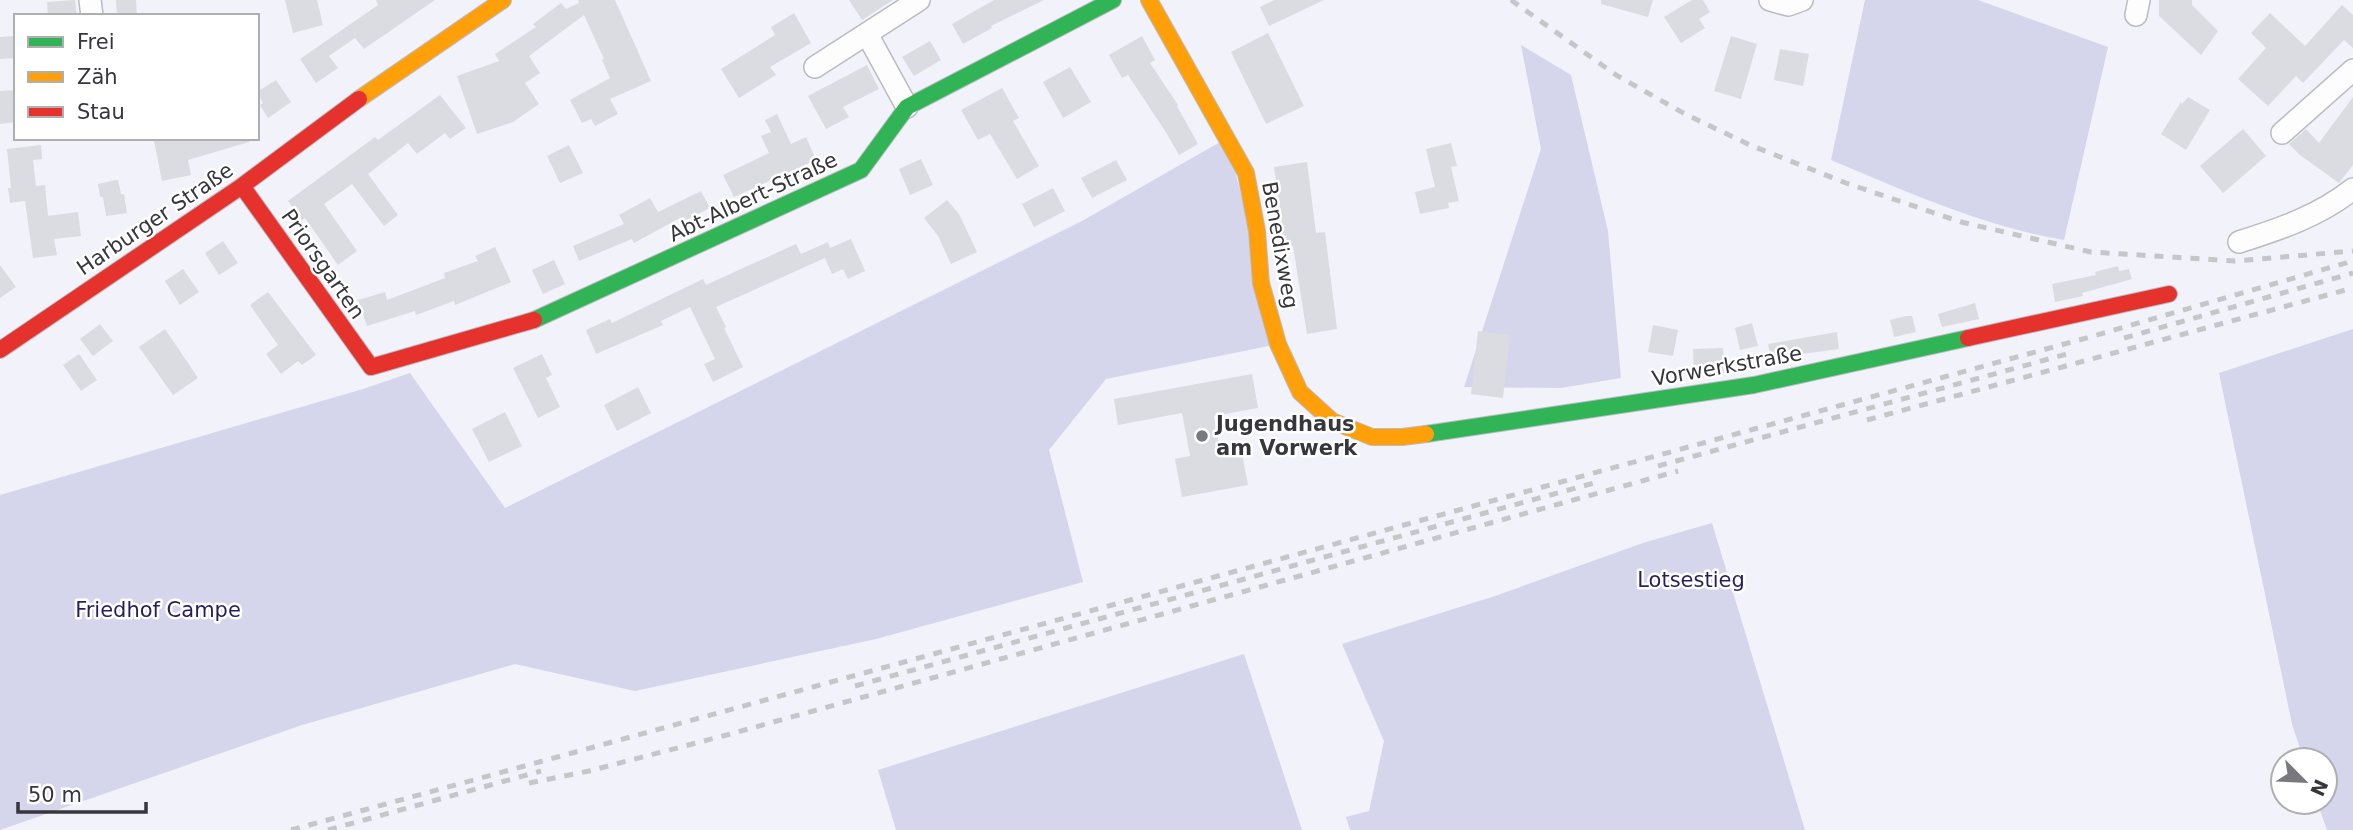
<svg xmlns="http://www.w3.org/2000/svg" width="2353" height="830" viewBox="0 0 2353 830" font-family="'DejaVu Sans',sans-serif">
	<rect width="100%" height="100%" fill="#f2f2fa"/>
	<path fill="#d5d5ec" d="M 1865,0 L 1978,0 L 2108,47 L 2064,240 C 1983,226 1907,192 1831,160 Z
		M 1521,45 L 1571,75 L 1608,231 L 1621,378 L 1561,388 L 1464,387 L 1541,149 Z
		M 1227,138 L 1278,344 L 1106,379 L 1049,450 L 1083,582 L 876,639 L 635,691 L 515,664 L 302,725 L 0,830 L 0,495 L 363,389 L 410,373 L 505,508 L 1082,221 Z
		M 2353,329 L 2353,830 L 2327,830 L 2317,802 L 2325,802 L 2325,760 L 2304,760 L 2292,724 L 2219,373 Z
		M 1712,523 L 1805,830 L 1350,830 L 1346,817 L 1369,811 L 1384,741 L 1342,644 L 1495,596 L 1643,543 Z
		M 1244,654 L 1302,830 L 896,830 L 878,770 Z"/>
	<path fill="#dbdbe2" d="M 75,0 L 77,16 L 48,16 L 47,2 Z
		M 116,0 L 136,0 L 137,16 L 117,16 Z
		M 285,0 L 317,0 L 323,25 L 293,33 Z
		M 376,0 L 435,0 L 364,49 L 355,38 L 329,56 L 338,68 L 316,83 L 300,59 L 378,5 Z
		M 578,0 L 615,0 L 651,81 L 610,99 L 618,114 L 595,126 L 591,119 L 582,123 L 570,100 L 610,78 L 602,60 L 604,59 L 584,15 L 529,56 L 540,73 L 525,83 L 539,104 L 513,122 L 477,134 L 457,76 L 499,61 L 495,54 L 536,27 L 533,24 L 561,3 L 566,9 L 579,3 Z
		M 849,0 L 893,0 L 862,20 Z
		M 994,0 L 1044,0 L 991,26 L 992,28 L 963,44 L 952,24 Z
		M 1274,0 L 1324,0 L 1269,26 L 1260,7 Z
		M 1601,0 L 1653,0 L 1648,17 L 1601,4 Z
		M 1692,0 L 1703,0 L 1710,12 L 1699,19 L 1705,28 L 1681,43 L 1664,17 Z
		M 2159,0 L 2192,0 L 2192,5 L 2218,31 L 2201,55 L 2159,16 Z
		M 2342,5 L 2353,15 L 2353,48 L 2344,40 L 2303,83 L 2296,76 L 2268,106 L 2238,79 L 2266,48 L 2251,33 L 2270,13 L 2305,46 Z
		M 794,13 L 811,43 L 770,67 L 776,75 L 739,98 L 721,69 L 775,35 L 771,27 Z
		M 1268,33 L 1304,106 L 1266,124 L 1231,52 Z
		M 16,36 L 16,58 L 0,59 L 0,37 Z
		M 1142,36 L 1155,60 L 1150,63 L 1178,105 L 1177,106 L 1198,144 L 1179,155 L 1167,134 L 1128,75 L 1122,78 L 1109,55 Z
		M 1731,36 L 1757,44 L 1741,99 L 1714,91 Z
		M 930,41 L 941,60 L 914,76 L 902,57 Z
		M 1780,49 L 1809,54 L 1803,86 L 1774,80 Z
		M 867,65 L 879,89 L 843,107 L 849,117 L 826,129 L 808,96 Z
		M 1070,67 L 1091,102 L 1063,118 L 1043,82 Z
		M 276,80 L 291,102 L 268,118 L 260,105 L 263,103 L 257,92 Z
		M 1002,88 L 1019,118 L 1013,121 L 1039,166 L 1017,179 L 990,134 L 978,140 L 961,110 Z
		M 16,90 L 16,122 L 0,124 L 0,91 Z
		M 440,95 L 466,128 L 450,139 L 445,133 L 417,154 L 408,143 L 368,174 L 398,215 L 384,226 L 352,184 L 324,204 L 357,251 L 338,265 L 305,218 L 302,220 L 288,201 L 375,137 L 378,140 Z
		M 2188,97 L 2210,110 L 2186,150 L 2161,134 L 2181,102 L 2182,104 Z
		M 2353,97 L 2353,165 L 2339,183 L 2300,155 L 2289,144 L 2306,129 L 2319,143 Z
		M 777,114 L 791,144 L 806,137 L 816,160 L 734,197 L 723,175 L 769,153 L 761,136 L 771,132 L 765,120 Z
		M 2243,129 L 2266,156 L 2223,193 L 2200,166 Z
		M 166,138 L 249,138 L 249,142 L 188,160 L 191,175 L 162,181 L 154,141 Z
		M 1451,143 L 1457,166 L 1451,167 L 1459,201 L 1448,203 L 1449,208 L 1420,214 L 1415,192 L 1435,187 L 1426,149 Z
		M 41,145 L 42,159 L 33,160 L 36,186 L 45,185 L 48,216 L 78,212 L 81,236 L 54,239 L 57,255 L 33,258 L 25,201 L 10,203 L 8,188 L 11,188 L 7,149 Z
		M 569,145 L 583,173 L 560,183 L 547,156 Z
		M 921,159 L 933,185 L 910,195 L 899,169 Z
		M 1116,160 L 1127,180 L 1092,198 L 1081,178 Z
		M 1307,162 L 1316,233 L 1325,232 L 1337,329 L 1307,334 L 1293,246 L 1286,246 L 1280,242 L 1278,226 L 1282,221 L 1274,167 Z
		M 116,180 L 118,180 L 121,194 L 124,194 L 127,213 L 106,216 L 103,197 L 100,197 L 98,184 Z
		M 1053,188 L 1065,211 L 1034,227 L 1022,204 Z
		M 701,191 L 710,208 L 680,223 L 678,219 L 634,243 L 632,239 L 579,261 L 573,246 L 624,224 L 619,215 L 650,198 L 658,212 Z
		M 947,200 L 959,214 L 977,252 L 951,264 L 938,236 L 924,218 Z
		M 851,239 L 865,271 L 848,279 L 843,269 L 832,274 L 825,258 L 716,307 L 726,327 L 724,328 L 743,367 L 713,382 L 704,364 L 715,359 L 690,307 L 661,321 L 663,325 L 596,354 L 586,330 L 610,319 L 612,323 L 703,279 L 706,285 L 796,244 L 801,254 L 828,242 L 830,248 Z
		M 223,241 L 238,263 L 219,275 L 205,253 Z
		M 495,247 L 511,282 L 455,305 L 454,301 L 416,315 L 415,311 L 367,326 L 358,300 L 385,292 L 387,300 L 445,278 L 444,273 L 478,261 L 475,256 Z
		M 554,260 L 565,284 L 543,294 L 532,270 Z
		M 0,265 L 16,287 L 0,298 Z
		M 2118,266 L 2119,271 L 2129,269 L 2132,279 L 2082,293 L 2083,296 L 2055,302 L 2052,284 L 2096,275 L 2095,272 Z
		M 183,269 L 199,292 L 180,305 L 165,281 Z
		M 268,292 L 316,355 L 302,365 L 298,361 L 281,374 L 266,354 L 278,345 L 250,305 Z
		M 1975,303 L 1979,319 L 1942,327 L 1938,314 Z
		M 1906,316 L 1912,316 L 1916,332 L 1894,337 L 1890,320 Z
		M 1752,323 L 1758,346 L 1740,350 L 1735,328 Z
		M 100,324 L 113,341 L 93,356 L 80,339 Z
		M 1653,325 L 1678,330 L 1673,356 L 1648,352 Z
		M 165,329 L 198,378 L 173,395 L 139,347 Z
		M 1478,331 L 1510,335 L 1503,398 L 1471,394 Z
		M 1837,332 L 1839,349 L 1794,355 L 1795,358 L 1772,363 L 1768,344 Z
		M 1723,348 L 1724,373 L 1694,375 L 1693,349 Z
		M 79,354 L 97,380 L 81,391 L 63,365 Z
		M 542,354 L 552,375 L 546,378 L 560,407 L 538,418 L 513,368 Z
		M 1252,374 L 1258,408 L 1214,416 L 1220,452 L 1241,448 L 1248,485 L 1182,497 L 1175,459 L 1190,456 L 1182,413 L 1118,425 L 1114,399 Z
		M 638,387 L 651,413 L 617,431 L 604,405 Z
		M 505,412 L 522,446 L 489,462 L 472,429 Z"/>
	<g fill="none" stroke-linecap="round" stroke-linejoin="round">
		<defs>
			<path id="street" d="M 90,0 L 92,16
				M 1770,0 L 1788,5 L 1802,0
				M 2136,15 L 2139,0
				M 867,34 L 907,107
				M 815,67 L 919,0
				M 2282,133 L 2353,70
				M 2239,242 C 2280,229 2319,216 2353,189"/>
			<path id="fast" d="M 534,320 L 861,170 L 907,107 L 1113,0
				M 1426,434 L 1754,385 L 1968,338"/>
			<path id="slow" d="M 1149,0 L 1246,173 L 1257,231 L 1261,283 L 1278,344 L 1300,392 L 1332,421 L 1372,437 L 1402,437 L 1426,434
				M 359,99 L 503,0"/>
			<path id="jam" d="M 242,186 L 371,367 L 534,320
				M 1968,338 L 2169,294
				M 0,350 L 242,186 L 359,99"/>
		</defs>
		<use href="#street" stroke="#bbbbc1" stroke-width="24"/>
		<use href="#fast" stroke="#bbbbc1" stroke-width="18"/>
		<use href="#slow" stroke="#bbbbc1" stroke-width="18"/>
		<use href="#jam" stroke="#bbbbc1" stroke-width="18"/>
		<use href="#street" stroke="#fdfdfe" stroke-width="21"/>
		<use href="#fast" stroke="#30b455" stroke-width="16"/>
		<use href="#slow" stroke="#ff9f0a" stroke-width="16"/>
		<use href="#jam" stroke="#e5322d" stroke-width="16"/>
		<path stroke="#c6c6c8" stroke-width="5" stroke-dasharray="9 9" stroke-linecap="butt" d="M 1511,0 L 1616,75 L 1685,114 L 1750,145 L 1846,183 L 1961,222 L 2091,252 L 2235,261 L 2353,251
			M 2124,338 L 2353,273
			M 1867,420 L 2353,288
			M 1658,466 L 2067,354
			M 855,686 L 1594,483
			M 529,783 L 589,771 L 723,736 L 1678,471
			M 291,830 L 2090,337 L 2353,261
			M 328,830 L 541,771"/>
	</g>
	<circle fill="#78787e" stroke="#fff" stroke-width="2.5" cx="1202" cy="436" r="7"/>
	<g text-anchor="middle" dominant-baseline="central" stroke-width="5" stroke-linejoin="round" paint-order="stroke">
		<g font-size="21" fill="#36363c" stroke="#fff">
			<text transform="translate(753 197) rotate(-25)">Abt-Albert-Straße</text>
			<text transform="translate(155 219) rotate(-34)">Harburger Straße</text>
			<text transform="translate(1280 245) rotate(80)">Benedixweg</text>
			<text transform="translate(323 264) rotate(55)">Priorsgarten</text>
			<text transform="translate(1727 366) rotate(-10)">Vorwerkstraße</text>
		</g>
		<g font-size="21" font-weight="bold" fill="#36363c" stroke="#fff" text-anchor="start">
			<text x="1216" y="424">Jugendhaus<tspan x="1216" dy="24">am Vorwerk</tspan></text>
		</g>
		<g font-size="21" fill="#291e5d" stroke="#fff">
			<text x="1691" y="580">Lotsestieg</text>
			<text x="158" y="610">Friedhof Campe</text>
		</g>
	</g>
	<rect x="14" y="14" width="245" height="126" fill="#ffffff" stroke="#afafb1" stroke-width="2"/>
	<rect x="28" y="37" width="35" height="10" fill="#30b455" stroke="#afafb1" stroke-width="2"/>
	<text x="77" y="49" font-size="21" fill="#36363c">Frei</text>
	<rect x="28" y="72" width="35" height="10" fill="#ff9f0a" stroke="#afafb1" stroke-width="2"/>
	<text x="77" y="84" font-size="21" fill="#36363c">Zäh</text>
	<rect x="28" y="107" width="35" height="10" fill="#e5322d" stroke="#afafb1" stroke-width="2"/>
	<text x="77" y="119" font-size="21" fill="#36363c">Stau</text>
	<g transform="translate(2304 781) rotate(114)"><circle r="33" fill="#ffffff" stroke="#afafb1" stroke-width="2"/>
	<path d="M0-5L12 26L0 18L-12 26Z" fill="#78787e"/>
	<text y="-10" font-size="19" font-weight="bold" text-anchor="middle" fill="#36363c">N</text>
	</g>
	<path d="M18 802v10h128v-10" fill="none" stroke="#36363c" stroke-width="3.5"/>
	<text x="28" y="802" font-size="21" fill="#36363c" stroke="#ffffff" stroke-width="5" paint-order="stroke">50 m</text>
</svg>
